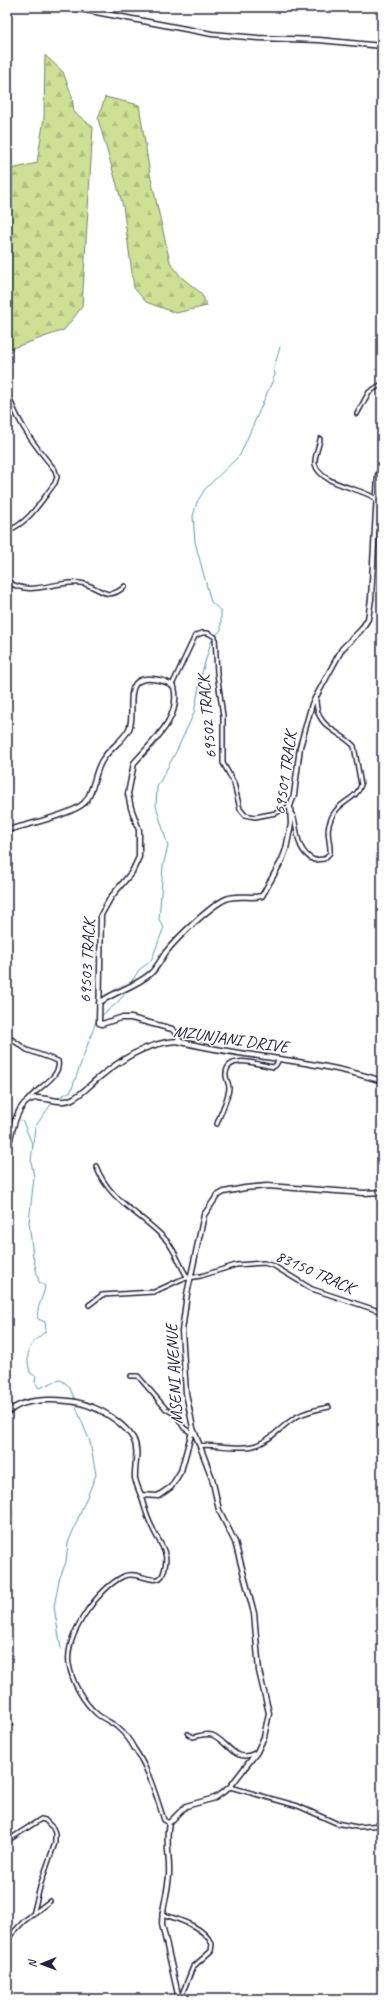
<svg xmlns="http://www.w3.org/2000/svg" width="389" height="2006" viewBox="0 0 389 2006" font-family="Caveat,sans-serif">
	<defs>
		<pattern id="forest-firs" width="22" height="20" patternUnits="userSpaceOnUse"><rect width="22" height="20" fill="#cde094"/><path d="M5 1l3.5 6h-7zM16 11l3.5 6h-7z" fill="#b0c080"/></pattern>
	</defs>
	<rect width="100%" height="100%" fill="#fff"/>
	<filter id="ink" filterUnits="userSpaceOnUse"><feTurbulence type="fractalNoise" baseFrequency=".025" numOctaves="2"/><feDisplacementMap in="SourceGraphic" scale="8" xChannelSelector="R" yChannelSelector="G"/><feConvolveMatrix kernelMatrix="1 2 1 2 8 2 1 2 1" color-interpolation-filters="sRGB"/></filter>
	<g filter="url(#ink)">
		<path fill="url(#forest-firs)" stroke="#788168" d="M 45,55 L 63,72 L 72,96 L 74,112 L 93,127 L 82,307 L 64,330 L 7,350 L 7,170 L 37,163 L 44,118 Z
			M 105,97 L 139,105 L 150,174 L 170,262 L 181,277 L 201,293 L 207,306 L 176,313 L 146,302 L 134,288 L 123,206 L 98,119 Z"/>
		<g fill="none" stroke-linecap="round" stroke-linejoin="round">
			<path stroke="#6394a2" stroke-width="1" d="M 216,635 L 221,630 L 221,611 L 211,602 L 195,542 L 193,516 L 197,502 L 205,489 L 240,455 L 275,375 L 274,368 L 280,347
				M 130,984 L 139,970 L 151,961 L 164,927 L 159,920 L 163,866 L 168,846 L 156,806 L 157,787 L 176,752 L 194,713 L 201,676 L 211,642 L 214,638
				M 100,1017 L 118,1002 L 128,990
				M 56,1099 L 71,1091 L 96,1021
				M 52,1103 L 35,1127 L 31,1161 L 34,1177 L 29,1222 L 33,1256 L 39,1282 L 45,1286 C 44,1296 35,1310 38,1319 L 45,1322 L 46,1331 C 28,1346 25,1350 30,1373 L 36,1376 L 35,1382 L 39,1388 C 47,1386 52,1381 61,1380 L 69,1386 L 75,1400
				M 21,1120 L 23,1122 L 33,1146
				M 7,1127 L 12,1118
				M 61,1649 L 54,1607 L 59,1580 L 66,1562 L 68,1543 L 96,1475 L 90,1442 L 76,1407"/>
			<defs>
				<path id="street" d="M 357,414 L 369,392 L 382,384
					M 320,439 C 319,447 314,456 315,464 C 321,486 361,487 376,499
					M 7,531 C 29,523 41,501 55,483 L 57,477 L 55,470 C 36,447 20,427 10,399
					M 7,581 C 30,598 55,580 80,583 C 99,585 106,604 125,586
					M 172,685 L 195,636 L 202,633 L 208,633 L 215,637 L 217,673 L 223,716 L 223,763 L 234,783 L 240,809 L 245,815 L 255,817 L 276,813 L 290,806
					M 290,813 C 300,817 291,849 314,860 L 324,859 L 330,853 C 331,843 326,834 329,825 C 335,800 356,802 361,785 L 354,746 C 337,729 316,728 316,699
					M 7,1036 L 27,1050 L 58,1061 C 62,1077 36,1088 28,1100
					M 217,1124 C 220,1114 229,1097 229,1088 C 229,1082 225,1079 226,1073 C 228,1053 260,1065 273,1067 L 276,1065 L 279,1059
					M 96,1166 C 110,1203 142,1213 167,1241 C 176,1252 180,1266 188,1278
					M 89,1305 L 102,1295 L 154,1292 L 182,1279 L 201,1276 L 236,1265 L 264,1263 L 274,1266 L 312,1289 L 382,1312
					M 131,1376 L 138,1376 L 166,1409 L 176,1415 L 184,1428 L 190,1432
					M 200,1446 C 207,1443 239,1450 253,1446 C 270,1442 282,1425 296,1417 C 307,1411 318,1409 329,1407
					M 141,1495 C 144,1507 147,1518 153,1529 C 156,1537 163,1545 165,1554 C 167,1559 165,1569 163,1574 C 157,1588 138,1570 124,1576 C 98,1588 65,1635 69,1664 C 72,1682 83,1702 97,1714 C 103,1719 111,1722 117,1727 C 124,1733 130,1740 134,1748 C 149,1769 156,1796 164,1820 L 169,1823
					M 7,1723 L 11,1724
					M 188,1734 L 193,1737 C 199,1736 206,1733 212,1735 C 228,1741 234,1764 255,1753
					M 230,1787 L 298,1806 L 336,1823 L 357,1827 L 382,1825
					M 7,1841 L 41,1819 L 45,1820 L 53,1828 L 55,1833 L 55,1843 L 41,1883 L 33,1915
					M 162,1914 C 180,1920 203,1926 212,1944 L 211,1951 L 193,1967 L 180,1999
					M 7,1939 L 24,1921 L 50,1901"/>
				<path id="secondary" d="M 69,7 L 212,34 L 258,38 L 319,40 L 382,46
					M 7,830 C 23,826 74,814 84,803 C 94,794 94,771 103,759 C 110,748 123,741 129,729 C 137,714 120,676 152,679 C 160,680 168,681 174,687 C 182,718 152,742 134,763 L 128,794 L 131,808 L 139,830 L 139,857 L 132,872 L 111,897 L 101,915 L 99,1023 L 102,1024 L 120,1018 L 131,1018 L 172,1029 L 177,1034 L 179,1040 L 177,1041
					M 99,1003 C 115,991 135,987 150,974 C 157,968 161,959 166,952 C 177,938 210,906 226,899 C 238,894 250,899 262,896 L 282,860 L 286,849 L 291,824 L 290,806 L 294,795 L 300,747 L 312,704 L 342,649 L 361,630 L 368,619 L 371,599 L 378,475 L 382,465
					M 7,1152 C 11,1137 14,1114 25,1103 C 39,1090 56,1107 72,1099 C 81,1095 88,1087 96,1080 C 120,1060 145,1043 177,1041 C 245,1058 315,1059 382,1081
					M 7,1414 C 22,1395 72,1398 92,1407 C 106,1412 125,1425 133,1438 C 140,1451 134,1465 135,1478 C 136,1484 139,1490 141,1495 L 158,1496 L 171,1487 L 181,1471 L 193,1428
					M 7,1500 L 9,1513 L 7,1543
					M 179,1999 L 162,1924 C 162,1908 168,1892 169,1875 C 170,1858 165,1841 169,1823 L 186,1806 L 215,1798 L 230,1787 L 257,1752 L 264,1737 L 269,1713 L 259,1671 L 254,1613 L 235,1542 L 219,1510 L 212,1478 L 193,1428 L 186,1393 L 182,1331 L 187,1294 L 204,1215 L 217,1196 L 224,1192 L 245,1188 L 267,1186 L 364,1193 L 382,1192"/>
			</defs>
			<use href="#street" stroke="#22223b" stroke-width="6"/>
			<use href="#secondary" stroke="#22223b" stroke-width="7"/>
			<use href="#street" stroke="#fff" stroke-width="3"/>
			<use href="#secondary" stroke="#fff" stroke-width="4"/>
		</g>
	</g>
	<g text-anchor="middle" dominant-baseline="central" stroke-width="3" stroke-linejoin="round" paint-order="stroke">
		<g font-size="17" fill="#22223b" stroke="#fff">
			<text transform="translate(207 717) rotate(-95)">69502 TRACK</text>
			<text transform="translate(285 773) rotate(-82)">69501 TRACK</text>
			<text transform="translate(87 961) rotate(-87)">69503 TRACK</text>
			<text transform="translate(231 1039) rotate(8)">MZUNJANI DRIVE</text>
			<text transform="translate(315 1272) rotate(24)">83150 TRACK</text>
			<text transform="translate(174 1374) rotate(-93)">MSENI AVENUE</text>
		</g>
	</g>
	<rect width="389" height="2006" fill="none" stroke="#fff" stroke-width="24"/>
	<rect x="12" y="12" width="365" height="1982" fill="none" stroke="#22223b" stroke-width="1.5" filter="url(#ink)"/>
	<g transform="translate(42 1964) rotate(269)" stroke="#ffffff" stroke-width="3" paint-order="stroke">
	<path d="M0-3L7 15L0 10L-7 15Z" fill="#22223b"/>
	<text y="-6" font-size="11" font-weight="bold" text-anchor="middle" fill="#22223b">N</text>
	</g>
</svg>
